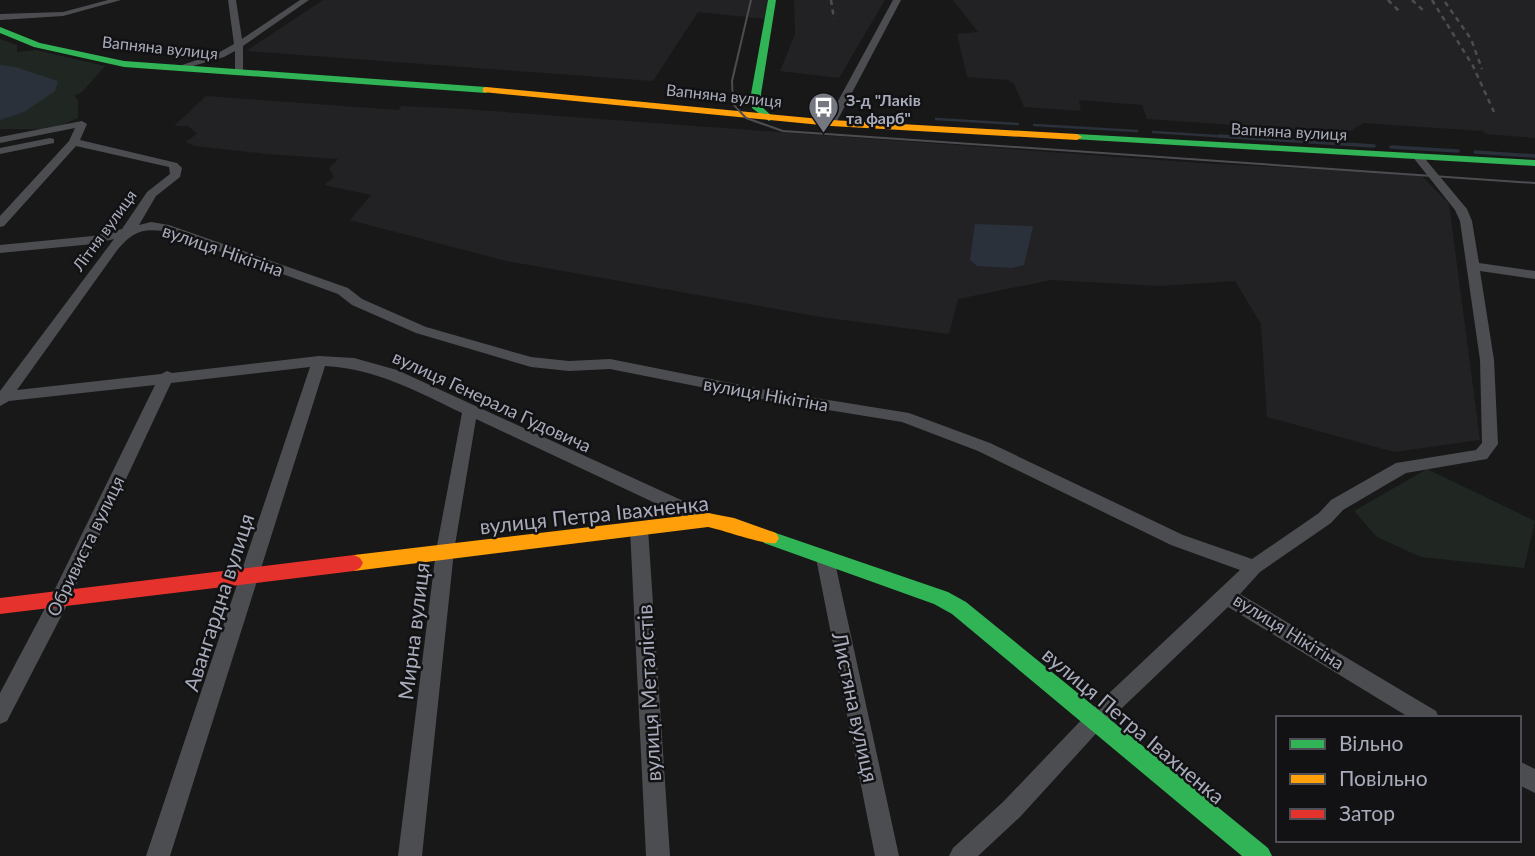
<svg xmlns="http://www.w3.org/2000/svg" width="1535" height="856" viewBox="0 0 1535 856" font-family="Lato,sans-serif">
	<rect width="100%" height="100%" fill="#181818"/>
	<path fill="#222224" d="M 323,0 L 768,0 L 766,19 L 698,12 L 653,81 L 246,51 Z
		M 794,0 L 885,0 L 839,78 L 780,71 L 795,34 Z
		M 953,0 L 1535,0 L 1535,138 L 1486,134 L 1483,131 L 1377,124 L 1364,123 L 1346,133 L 1147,119 L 1142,105 L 1079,100 L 1081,111 L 1024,107 L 1014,84 L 1008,80 L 967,77 L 957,34 L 978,32 Z
		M 206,96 L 398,110 L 402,106 L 465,109 L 1214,164 L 1420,174 L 1449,204 L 1480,440 L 1394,452 L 1267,417 L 1261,324 L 1235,281 L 1160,286 L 1052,280 L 958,299 L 949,334 L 821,317 L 506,261 L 350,220 L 371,195 L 324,185 L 334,177 L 329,168 L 338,159 L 267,154 L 195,146 L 185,142 L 197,134 L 188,126 L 174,126 Z"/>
	<path fill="#202722" d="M 0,39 L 17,45 L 17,52 L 36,50 L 105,66 L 82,92 L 74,96 L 78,100 L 78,118 L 53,129 L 0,129 Z
		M 1427,469 L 1535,521 L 1524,568 L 1421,557 L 1377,537 L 1354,511 Z"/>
	<path fill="#2a313b" d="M 0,65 L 15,67 L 58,81 L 55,91 L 24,112 L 0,120 Z
		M 975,224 L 1033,226 L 1024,265 L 1012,268 L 977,266 L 970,260 Z"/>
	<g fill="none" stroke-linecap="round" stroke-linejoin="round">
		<path stroke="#2a313b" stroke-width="2.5" d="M 936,119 L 1018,124
			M 1034,125 L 1137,131
			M 1153,132 L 1247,138"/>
		<path stroke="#2a313b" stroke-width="3.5" d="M 1219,136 L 1374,146
			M 1391,147 L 1458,151
			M 1475,152 L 1535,156"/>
		<path fill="#4c4d51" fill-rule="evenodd" d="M 108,0 L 121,0 L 63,16 L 0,20 L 0,14 L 63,12 Z
			M 228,0 L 236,0 L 242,39 L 300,0 L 309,0 L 243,46 L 243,75 L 235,73 L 235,51 L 224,57 L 179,70 L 179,66 L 218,53 L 234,44 Z
			M 893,0 L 901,0 L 836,123 L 827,125 L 826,123 Z
			M 82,121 L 87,124 L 80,140 L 177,163 L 182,168 L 180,177 L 156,196 L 139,225 L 151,222 L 169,225 L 348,288 L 362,299 L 426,327 L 531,357 L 569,361 L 610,359 L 761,389 L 909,413 L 990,443 L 1183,535 L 1252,559 L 1319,513 L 1331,500 L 1396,463 L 1476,450 L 1482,443 L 1480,360 L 1460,221 L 1455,210 L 1412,156 L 1421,154 L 1467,209 L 1472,221 L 1479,263 L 1535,271 L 1535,279 L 1480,271 L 1494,360 L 1498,444 L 1487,459 L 1406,473 L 1343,510 L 1331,523 L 1260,572 L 1240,594 L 1436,711 L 1439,718 L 1410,718 L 1228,607 L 1102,727 L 1020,817 L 978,856 L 949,856 L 953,848 L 1004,801 L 1088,713 L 1240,570 L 1171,545 L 978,451 L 902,422 L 761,399 L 610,369 L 569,371 L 531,367 L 416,333 L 352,305 L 338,294 L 163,231 C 141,228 132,233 118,249 L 17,390 L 161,374 L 167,371 L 172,373 L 319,356 L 354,358 L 397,370 L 714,515 L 717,520 L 714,525 L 708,527 L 702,525 L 476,419 L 454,551 L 422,856 L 398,856 L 436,551 L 462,413 C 416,391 377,369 325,366 L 170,856 L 146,856 L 310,367 L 171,383 L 67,605 L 7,721 L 0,724 L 0,693 L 53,593 L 155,385 L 9,401 L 0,406 L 0,391 L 114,239 L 93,244 L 0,253 L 0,245 L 93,236 L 122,229 L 147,192 L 170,174 L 169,167 L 76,146 L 4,226 L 0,227 L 0,216 L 69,141 L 75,128 L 0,143 L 0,137 Z
			M 50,138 L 54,139 L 54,143 L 0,154 L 0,148 Z
			M 639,522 L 645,524 L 648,529 L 670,856 L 646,856 L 630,529 L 633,524 Z
			M 825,551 L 831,553 L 834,558 L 899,856 L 875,856 L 816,558 L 819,553 Z
			M 1519,761 L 1535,769 L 1535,793 L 1519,785 Z"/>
		<path fill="#30b455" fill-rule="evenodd" d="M 768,0 L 776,0 L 761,94 L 762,107 L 774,118 L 769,121 L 752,108 L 751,94 Z
			M 0,27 L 40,43 L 124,61 L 486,87 L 491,90 L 486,93 L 124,67 L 34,47 L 0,33 Z
			M 1077,134 L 1535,160 L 1535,166 L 1073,139 L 1072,137 Z
			M 770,531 L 948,592 L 966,602 L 1268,848 L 1272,856 L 1242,856 L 952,614 L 934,604 L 764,543 L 761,538 L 764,533 Z"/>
		<path fill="#ff9f0a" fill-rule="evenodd" d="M 486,87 L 831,120 L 1077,134 L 1082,137 L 1077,140 L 831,126 L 483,92 L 483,88 Z
			M 708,513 L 734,518 L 776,533 L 779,538 L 776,543 C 767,546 723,530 708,527 L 354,571 L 348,568 L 345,563 L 348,558 L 354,555 Z"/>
		<path fill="#e5322d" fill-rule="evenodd" d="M 354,555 L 360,558 L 363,563 L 360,568 L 354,571 L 0,614 L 0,598 Z"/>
		<path stroke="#4c4d51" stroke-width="2" d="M 751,0 L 732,81 L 733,104 L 746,118 L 783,131 L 1535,183"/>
		<path stroke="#4c4d51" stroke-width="2.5" stroke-dasharray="5 4.5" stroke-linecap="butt" d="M 831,0 L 834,19
			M 1388,0 L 1400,12
			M 1412,0 L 1425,12
			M 1432,0 L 1473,66 L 1494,112
			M 1445,2 L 1471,39 L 1482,69"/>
	</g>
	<defs>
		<symbol id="bus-pin" viewBox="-11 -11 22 30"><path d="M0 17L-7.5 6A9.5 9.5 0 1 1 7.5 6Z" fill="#767881" stroke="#121214"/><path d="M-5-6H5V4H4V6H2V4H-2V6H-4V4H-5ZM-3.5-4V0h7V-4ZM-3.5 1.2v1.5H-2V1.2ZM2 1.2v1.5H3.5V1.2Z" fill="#fff"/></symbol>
	</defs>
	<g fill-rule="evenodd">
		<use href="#bus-pin" x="806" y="90" width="35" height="47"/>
	</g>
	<g text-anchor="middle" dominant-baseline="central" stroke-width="5" stroke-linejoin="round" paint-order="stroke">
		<g font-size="16" fill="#a8abba" stroke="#121214">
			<text transform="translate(160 47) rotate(6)">Вапняна вулиця</text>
			<text transform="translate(724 95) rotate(6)">Вапняна вулиця</text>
			<text transform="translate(1289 131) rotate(3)">Вапняна вулиця</text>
			<text transform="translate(104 230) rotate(-54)">Літня вулиця</text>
		</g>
		<g font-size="16" font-weight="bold" fill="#a8abba" stroke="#121214" text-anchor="start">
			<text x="846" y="99">З-д "Лаків<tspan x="846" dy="18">та фарб"</tspan></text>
		</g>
		<g font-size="18" fill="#a8abba" stroke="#121214">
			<text transform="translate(223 250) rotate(19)">вулиця Нікітіна</text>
			<text transform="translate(766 394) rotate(10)">вулиця Нікітіна</text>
			<text transform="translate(492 401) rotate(25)">вулиця Генерала Гудовича</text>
			<text transform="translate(85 546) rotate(-64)">Обривиста вулиця</text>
			<text transform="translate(1289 631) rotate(32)">вулиця Нікітіна</text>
		</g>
		<g font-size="21" fill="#a8abba" stroke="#121214">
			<text transform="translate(594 514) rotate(-6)">вулиця Петра Івахненка</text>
			<text transform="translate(218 602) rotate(-72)">Авангардна вулиця</text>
			<text transform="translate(413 631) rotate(-83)">Мирна вулиця</text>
			<text transform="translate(648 693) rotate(-93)">вулиця Металістів</text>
			<text transform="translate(856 707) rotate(78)">Листяна вулиця</text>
			<text transform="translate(1134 725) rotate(40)">вулиця Петра Івахненка</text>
		</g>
	</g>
	<rect x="1276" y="716" width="245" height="126" fill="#121214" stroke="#4e4f56" stroke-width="2"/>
	<rect x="1290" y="739" width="35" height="10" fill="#30b455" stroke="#4e4f56" stroke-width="2"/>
	<text x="1339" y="751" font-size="21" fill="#a8abba">Вільно</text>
	<rect x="1290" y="774" width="35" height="10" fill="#ff9f0a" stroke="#4e4f56" stroke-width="2"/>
	<text x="1339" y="786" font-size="21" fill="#a8abba">Повільно</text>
	<rect x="1290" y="809" width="35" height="10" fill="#e5322d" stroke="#4e4f56" stroke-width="2"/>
	<text x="1339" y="821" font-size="21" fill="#a8abba">Затор</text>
</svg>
